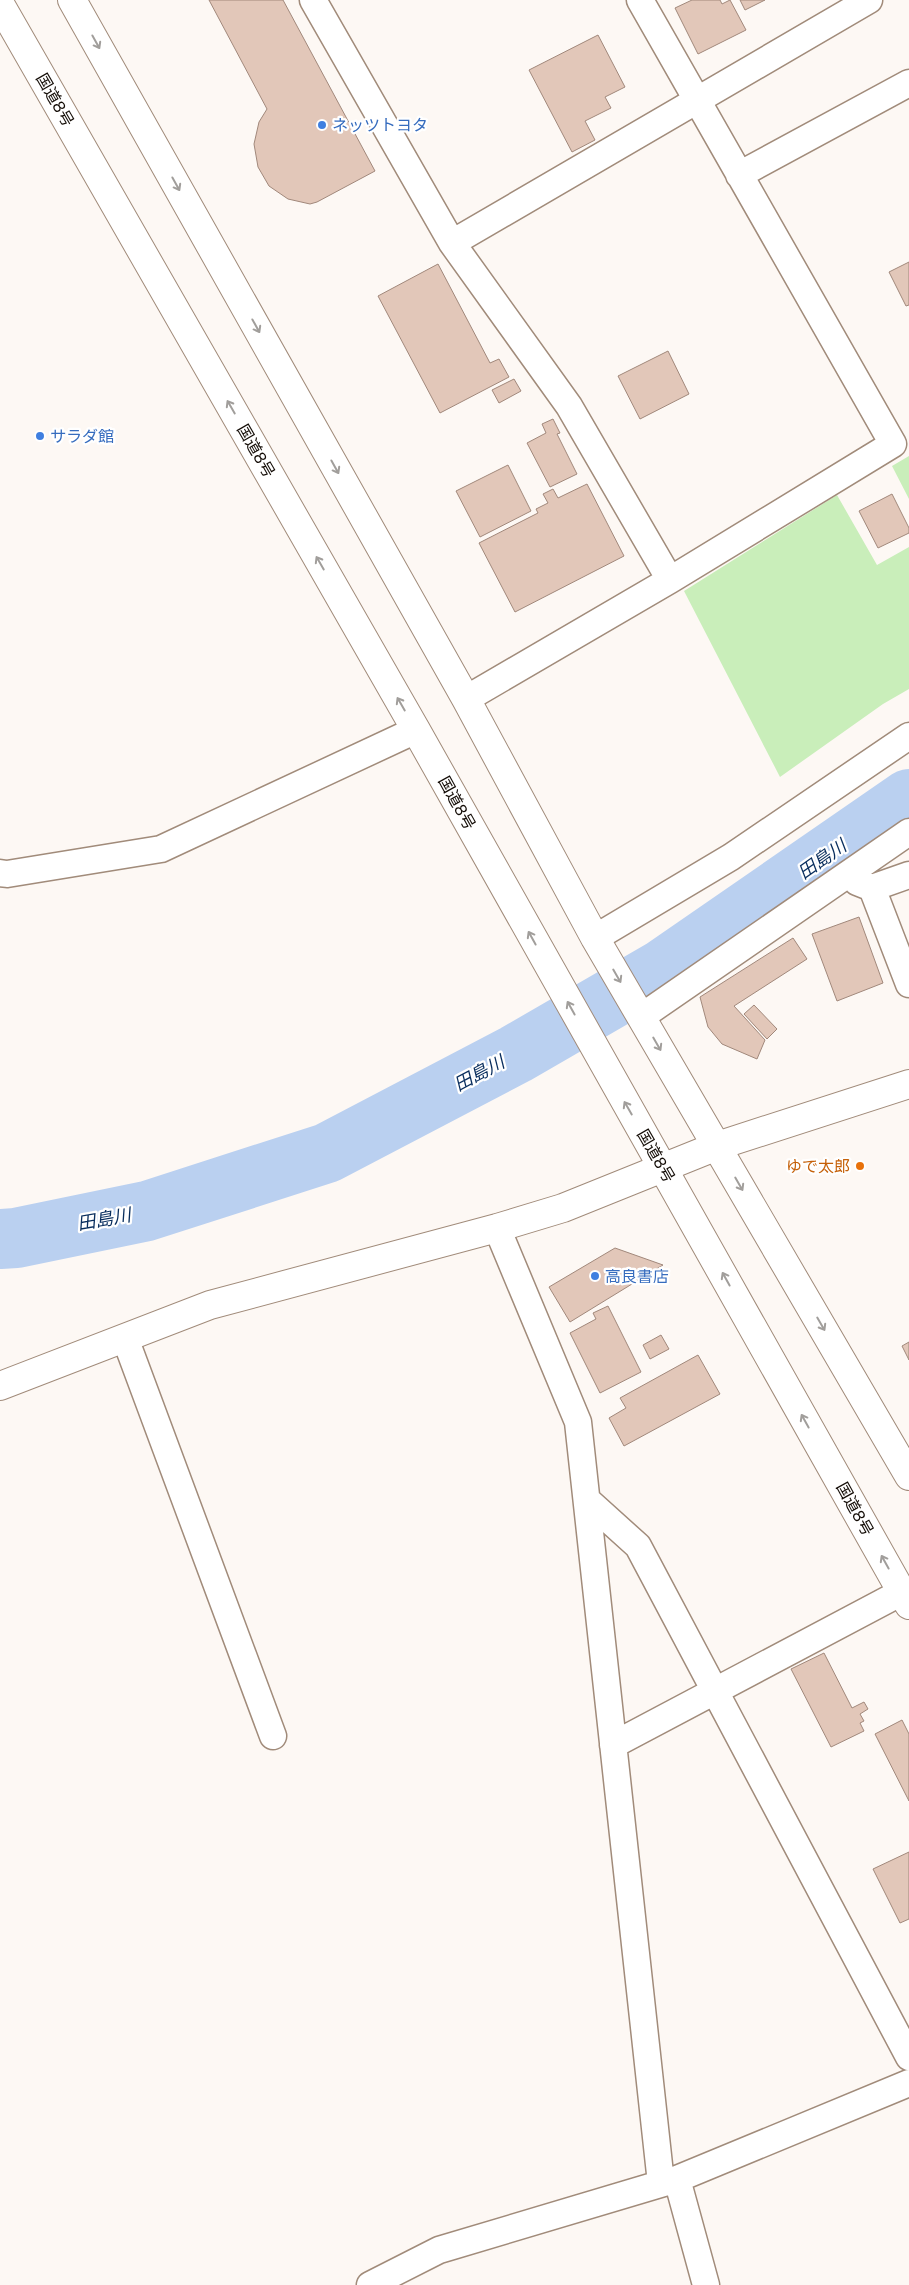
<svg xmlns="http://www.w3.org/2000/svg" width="909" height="2285" viewBox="0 0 909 2285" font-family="Poppins,'Noto Sans JP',sans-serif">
	<rect width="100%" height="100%" fill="#fdf8f4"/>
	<path fill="#c9eeba" d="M 909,456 L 909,499 L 892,466 Z
		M 837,495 L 877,565 L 909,547 L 909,689 L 883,704 L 780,777 L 684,591 Z"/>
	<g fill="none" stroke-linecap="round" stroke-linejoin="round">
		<path stroke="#bad0f0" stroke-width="60" d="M 0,1239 L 16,1238 L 147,1211 L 327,1153 L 516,1054 L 663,969 L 909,799"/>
	</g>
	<path fill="#e2c7b9" stroke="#a1887b" d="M 209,0 L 283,0 L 375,171 L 317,202 L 310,204 L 288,199 L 269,186 L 258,167 L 254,144 L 259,122 L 267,109 Z
		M 692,0 L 720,0 L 722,4 L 730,0 L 746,30 L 698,54 L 675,8 Z
		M 740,0 L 765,0 L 745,10 Z
		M 598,35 L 625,87 L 605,97 L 611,108 L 585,121 L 595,140 L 572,152 L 529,70 Z
		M 909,262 L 909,305 L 906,306 L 889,272 Z
		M 438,264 L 490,363 L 499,359 L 509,377 L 440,413 L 378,296 Z
		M 668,351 L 689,394 L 640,419 L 618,376 Z
		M 514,379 L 521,391 L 499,403 L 492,390 Z
		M 553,419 L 560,433 L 557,434 L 577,474 L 550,487 L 527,443 L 546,433 L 542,424 Z
		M 508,465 L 531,511 L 480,537 L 456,491 Z
		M 587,484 L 624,556 L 515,612 L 479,543 L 538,513 L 536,509 L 548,503 L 543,494 L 553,489 L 558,498 Z
		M 892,494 L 909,528 L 909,533 L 878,548 L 859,511 Z
		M 859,917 L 883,983 L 837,1001 L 812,934 Z
		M 793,938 L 807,959 L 734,1006 L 765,1040 L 757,1059 L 722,1044 L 708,1027 L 700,997 Z
		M 754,1005 L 777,1029 L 767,1039 L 744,1014 Z
		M 615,1248 L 663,1265 L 570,1322 L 549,1287 Z
		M 608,1306 L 641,1372 L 600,1393 L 570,1333 L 596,1319 L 593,1313 Z
		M 661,1335 L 669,1349 L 650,1359 L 643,1345 Z
		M 909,1342 L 909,1360 L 902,1346 Z
		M 698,1355 L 720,1394 L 624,1446 L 609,1418 L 626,1408 L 620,1398 Z
		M 824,1653 L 852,1708 L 864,1702 L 868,1709 L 860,1714 L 864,1721 L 860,1723 L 864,1731 L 831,1747 L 791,1669 Z
		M 902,1720 L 909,1734 L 909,1801 L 875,1734 Z
		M 909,1852 L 909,1919 L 900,1923 L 873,1869 Z"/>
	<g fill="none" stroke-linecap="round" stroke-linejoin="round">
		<defs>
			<path id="minor" d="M 313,0 L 452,243 L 569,406 L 670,580
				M 739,175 L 909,83
				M 452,243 L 869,0
				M 466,699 L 670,580 L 893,444 L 640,0
				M 0,873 L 7,874 L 161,849 L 416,730
				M 857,882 L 872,888 L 909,875
				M 872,888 L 909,984
				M 595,938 L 731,857 L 909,736
				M 641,1017 L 909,832
				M 497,1228 L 578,1422 L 661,2183
				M 125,1338 L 273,1736
				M 587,1500 L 638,1546 L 909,2057
				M 613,1745 L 902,1592
				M 677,2179 L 706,2285
				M 370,2285 L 439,2250 L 677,2179 L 909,2083"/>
			<path id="tertiary" d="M 0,1386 L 210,1305 L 497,1228 L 563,1208 L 717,1146 L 909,1084"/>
			<path id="trunk" d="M 72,0 L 466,699 L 595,938 L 909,1476
				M 0,4 L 416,730 L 909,1605"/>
		</defs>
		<use href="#minor" stroke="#a18b7a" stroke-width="29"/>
		<use href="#tertiary" stroke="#a18b7a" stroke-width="30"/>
		<use href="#trunk" stroke="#a18b7a" stroke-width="30"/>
		<use href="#minor" stroke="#fff" stroke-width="26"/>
		<use href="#tertiary" stroke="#fff" stroke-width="28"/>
		<use href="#trunk" stroke="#fff" stroke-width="28"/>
	</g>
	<defs><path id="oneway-shaft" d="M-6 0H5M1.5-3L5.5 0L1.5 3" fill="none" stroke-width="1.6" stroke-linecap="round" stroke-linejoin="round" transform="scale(1.25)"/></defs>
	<g stroke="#a19e9b">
		<use href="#oneway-shaft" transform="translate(96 42) rotate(61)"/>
		<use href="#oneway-shaft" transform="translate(176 184) rotate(61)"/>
		<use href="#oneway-shaft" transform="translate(256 326) rotate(61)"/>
		<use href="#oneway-shaft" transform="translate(231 407) rotate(-120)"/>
		<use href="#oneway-shaft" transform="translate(335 467) rotate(61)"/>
		<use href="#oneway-shaft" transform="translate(320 563) rotate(-120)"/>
		<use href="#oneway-shaft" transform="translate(401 704) rotate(-120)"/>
		<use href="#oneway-shaft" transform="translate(532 938) rotate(-119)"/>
		<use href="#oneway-shaft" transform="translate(617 976) rotate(60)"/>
		<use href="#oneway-shaft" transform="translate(571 1008) rotate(-119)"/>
		<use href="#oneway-shaft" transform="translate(657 1044) rotate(60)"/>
		<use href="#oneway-shaft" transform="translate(628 1108) rotate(-120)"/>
		<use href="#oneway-shaft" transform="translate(739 1184) rotate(60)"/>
		<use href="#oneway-shaft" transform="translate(726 1279) rotate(-119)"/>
		<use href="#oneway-shaft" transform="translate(821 1324) rotate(60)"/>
		<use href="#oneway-shaft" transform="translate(805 1421) rotate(-119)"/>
		<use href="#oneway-shaft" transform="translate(885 1562) rotate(-119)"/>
	</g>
	<g fill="#3f7fe0" stroke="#fff" stroke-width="2">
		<circle cx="322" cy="125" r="5"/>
		<circle cx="40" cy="436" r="5"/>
		<circle cx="595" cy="1276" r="5"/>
	</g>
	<circle fill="#e8710a" stroke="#fff" stroke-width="2" cx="860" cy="1166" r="5"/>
	<g text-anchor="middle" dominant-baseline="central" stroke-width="4.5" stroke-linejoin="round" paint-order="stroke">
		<g font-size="16" fill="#130c06" stroke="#fff">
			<text transform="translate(55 100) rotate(60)">国道8号</text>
			<text transform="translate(256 451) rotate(60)">国道8号</text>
			<text transform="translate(457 803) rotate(61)">国道8号</text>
			<text transform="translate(656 1156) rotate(60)">国道8号</text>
			<text transform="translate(855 1509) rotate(61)">国道8号</text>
		</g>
		<g font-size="16" fill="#366cbe" stroke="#fff" text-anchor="start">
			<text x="332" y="125">ネッツトヨタ</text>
			<text x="50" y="436">サラダ館</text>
			<text x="605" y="1276">高良書店</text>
		</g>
		<g font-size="16" fill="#c56008" stroke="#fff" text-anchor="end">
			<text x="850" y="1166">ゆで太郎</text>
		</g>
		<g font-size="18" font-style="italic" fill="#082d5d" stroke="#fff">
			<text transform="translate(822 859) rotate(-35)">田島川</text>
			<text transform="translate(479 1073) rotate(-28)">田島川</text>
			<text transform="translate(104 1219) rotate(-10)">田島川</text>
		</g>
	</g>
</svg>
